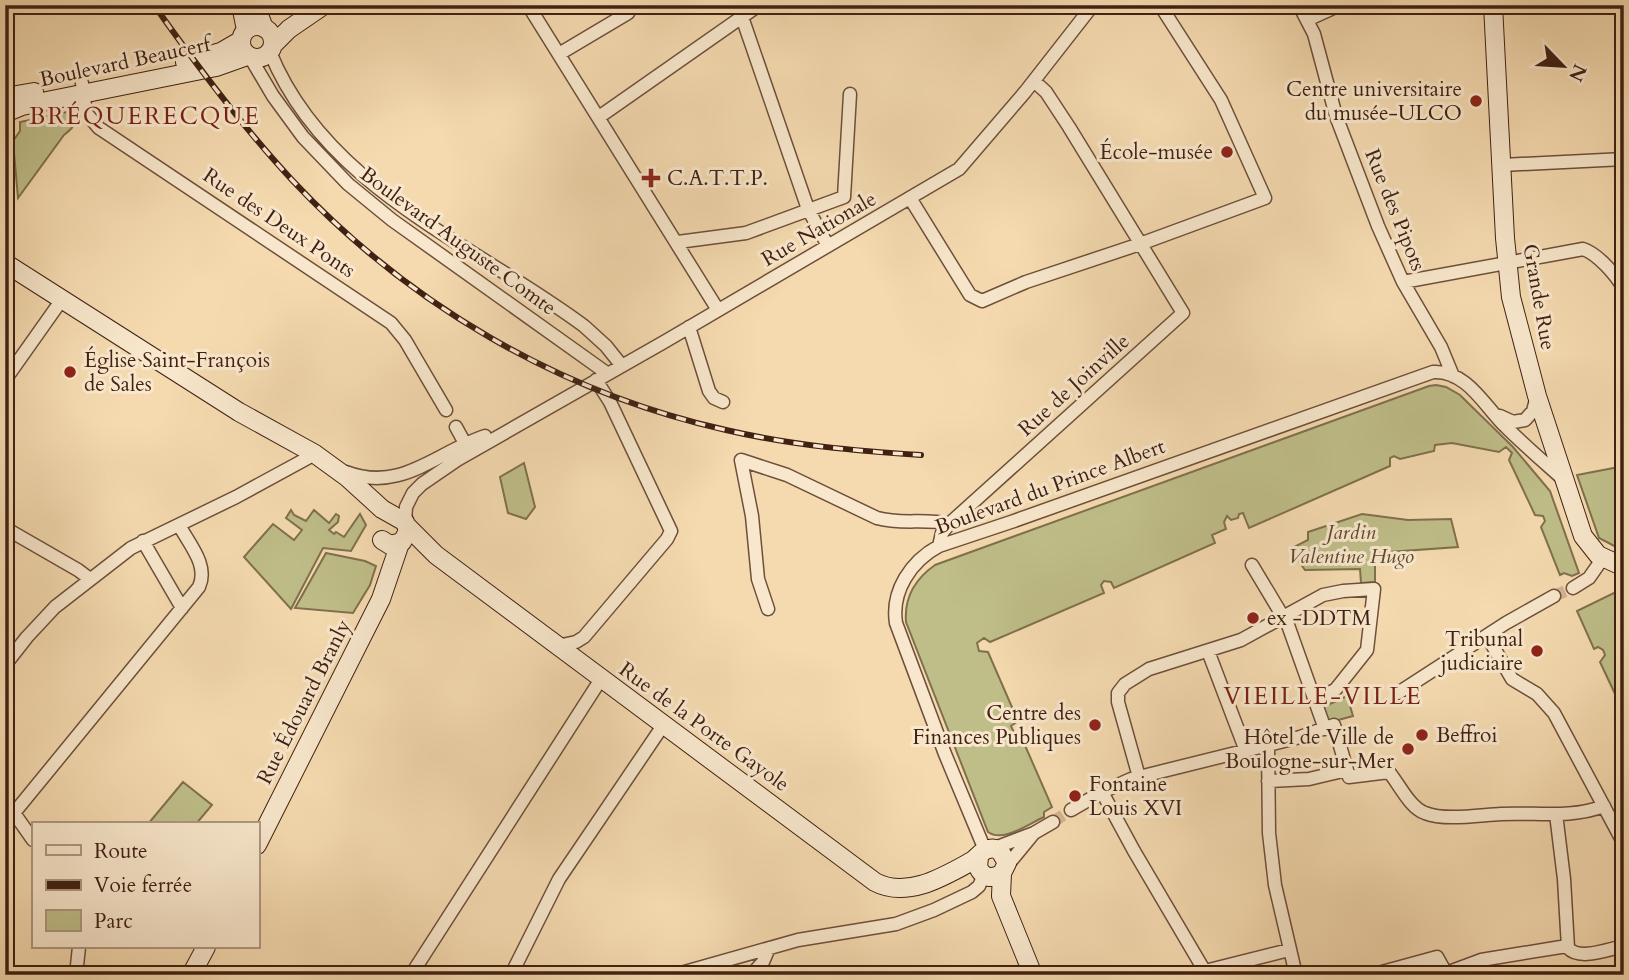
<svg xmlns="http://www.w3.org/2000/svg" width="1629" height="980" viewBox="0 0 1629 980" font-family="Cardo,serif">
	<rect width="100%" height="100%" fill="#f5dab0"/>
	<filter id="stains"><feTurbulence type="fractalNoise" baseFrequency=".00286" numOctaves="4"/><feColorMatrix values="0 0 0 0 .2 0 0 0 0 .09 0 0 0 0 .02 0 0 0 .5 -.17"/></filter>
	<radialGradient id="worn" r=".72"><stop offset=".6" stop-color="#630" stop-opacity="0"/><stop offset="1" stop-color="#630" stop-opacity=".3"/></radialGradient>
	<path fill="#bfbe89" stroke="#80704e" stroke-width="2" d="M 67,112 L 72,114 C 76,125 73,128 64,135 L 18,198 L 13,141 L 20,131 L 20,122 Z
		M 1436,385 L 1446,387 L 1460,395 L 1513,447 L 1550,491 L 1579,573 L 1572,576 L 1564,573 L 1560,575 L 1541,527 L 1545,521 L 1543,516 L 1535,515 L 1509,460 L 1512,453 L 1506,447 L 1499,452 L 1452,443 L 1435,445 L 1434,451 L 1400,459 L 1394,456 L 1390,458 L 1390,466 L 1249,528 L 1243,513 L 1239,514 L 1238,518 L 1231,520 L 1227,516 L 1224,522 L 1226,529 L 1212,535 L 1215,543 L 1114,588 L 1111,582 L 1104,581 L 1101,585 L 1104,593 L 990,642 L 984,638 L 977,643 L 979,651 L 988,652 L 1018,721 L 1011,726 L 1015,735 L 1020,734 L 1052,807 L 1044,812 L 1044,817 C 1028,824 1003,843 988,832 L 906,622 C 904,597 915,579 935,565 L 1429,386 Z
		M 524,463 L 535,507 L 526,519 L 508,513 L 500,477 Z
		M 1624,466 L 1624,551 L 1599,538 L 1577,475 Z
		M 291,510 L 294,515 L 306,521 L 314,510 L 329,523 L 336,514 L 339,516 L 338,522 L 329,530 L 334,534 L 336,532 L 344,537 L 360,514 L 366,525 L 351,551 L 323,548 L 291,609 L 244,557 L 273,524 L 294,540 L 302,530 L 286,518 Z
		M 1362,514 L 1408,520 L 1451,519 L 1458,547 L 1375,553 L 1375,582 L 1361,583 L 1360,569 L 1305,570 L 1290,549 L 1308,540 L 1308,532 Z
		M 326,553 L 365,561 L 376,566 L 370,585 L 353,613 L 295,608 Z
		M 1624,588 L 1624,713 L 1600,662 L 1605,655 L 1603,650 L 1598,647 L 1594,649 L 1577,611 Z
		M 1347,696 L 1353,716 L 1327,723 L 1321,708 Z
		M 183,782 L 212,805 L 196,824 L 148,824 Z"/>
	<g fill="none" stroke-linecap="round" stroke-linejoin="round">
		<path stroke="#d1b591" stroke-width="12" stroke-dasharray="12 6" stroke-linecap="butt" d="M 1554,596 L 1573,588
			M 1053,822 L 1071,810"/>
		<defs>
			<path id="street" d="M 528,5 L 718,310
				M 1299,5 L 1314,34 L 1336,116 L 1378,226 L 1403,282 L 1441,347 L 1453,376
				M 742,17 L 808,209 L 828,246
				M 1307,20 L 1340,5
				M 270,52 C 325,188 474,244 584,326 L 606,346 L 622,366
				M 559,54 L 628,13 L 633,5
				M 250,57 L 273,96 L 303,137 L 348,184 L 392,220 L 608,374
				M 82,83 L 86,113 L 99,128 L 391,323 L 405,340 L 446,410
				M 599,117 L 759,5
				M 1502,165 L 1624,159
				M 910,198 L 970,295 L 982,301 L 1026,282 L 1140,244 L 1265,198 L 1221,100 L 1160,5
				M 678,242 L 746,233 L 844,197 L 850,94
				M 1403,282 L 1583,249 C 1598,254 1616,275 1624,289
				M 689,327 L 709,391 L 714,398 L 723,402
				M 5,380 L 63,298
				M 1500,416 L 1513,422 L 1525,420 L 1533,411 L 1537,396
				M 456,427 L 468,449
				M 346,472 C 401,493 435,453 485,436
				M 405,522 L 406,507 L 413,493 L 422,484 L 457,460 L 664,342 L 959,169 L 1025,92 L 1093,5
				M 5,528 L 78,570 L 90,579
				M 143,541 L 182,608
				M 939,546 L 942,533 L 949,524 L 1183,313 L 1069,127 L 1046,92 L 1034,81
				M 1252,565 L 1288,625 L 1325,729
				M 1573,588 L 1589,578 L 1603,558 L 1611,559
				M 768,609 L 758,579 L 752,516 L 741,460 L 787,475 L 877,518 C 901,525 925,518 949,524
				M 1487,636 L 1512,679 L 1537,694 L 1554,713 L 1624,844
				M 557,646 L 576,642 L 584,637 L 667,539 L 671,531 L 610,402 L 596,380
				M 1208,651 L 1246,751
				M 5,665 L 27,637 L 55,607 L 131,548 L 236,497 L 315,454
				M 1398,693 L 1506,623 L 1554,596
				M 1268,746 L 1269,833 L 1275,885 L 1296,975
				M 1139,777 L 1118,702 L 1118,693 L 1125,684 L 1149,669 L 1241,640 L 1323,595 L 1343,591 L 1374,589 L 1367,650 L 1336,689 L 1315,702
				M 1268,781 L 1309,779 L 1347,770
				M 1102,792 L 1134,851 L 1207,975
				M 1071,810 L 1102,792 L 1131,779 L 1300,737 L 1334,725 L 1349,777 L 1389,772 C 1399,784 1410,808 1425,813 C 1444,821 1480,815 1501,814 C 1536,812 1570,819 1604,806
				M 14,813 L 33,840
				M 1556,814 L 1564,879 L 1568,948 C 1580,961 1608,949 1624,946
				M 5,824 L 199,587 C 209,565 189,544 179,525
				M 992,849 L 1034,833 L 1053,822
				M 985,850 L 945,754 L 896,623 C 891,591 911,561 939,546 L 1011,522 L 1433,372 C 1467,370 1485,407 1506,427 C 1524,445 1544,462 1564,480
				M 1006,867 L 1034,833
				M 1205,971 L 1289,950
				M 1446,973 L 1481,960 L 1567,946
				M 76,975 L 79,947
				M 411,975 L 601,679
				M 511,975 L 559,879 L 664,724
				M 674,975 L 798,940 L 896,924 L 934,910 L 972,892 L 979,886 L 984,875
				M 751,975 L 763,962 L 769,948
				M 1371,975 L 1437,957 L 1447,975"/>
			<path id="secondary" d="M 241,5 L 246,30
				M 255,5 L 264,28
				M 1493,5 L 1505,238 L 1511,297 L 1537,396 L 1583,536 L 1598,555 L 1624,567
				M241 42a16 16 0 1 1 32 0a16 16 0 1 1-32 0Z
				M 273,45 L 289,29 L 324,5
				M 185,62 L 221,52 L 240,41
				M 5,97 L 34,92
				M 5,113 L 22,106 L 216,67 L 247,56
				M 5,263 L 239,412 L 315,454 L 348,478 L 382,509 L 405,522 L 408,531 L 402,542 L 390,545 L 382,540
				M 407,526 L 436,555 L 875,882 C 907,899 943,877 972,861 C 978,857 982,850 989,849 C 994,848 996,849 1000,851 L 1007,863 L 1002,873 L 1001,896 L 1033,975
				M 257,845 L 381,599 L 400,543
				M 979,857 L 978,867 C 983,878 992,880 1002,873
				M 191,975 L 206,947"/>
		</defs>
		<use href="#street" stroke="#6d4f3b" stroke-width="15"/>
		<use href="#secondary" stroke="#402114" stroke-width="20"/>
		<use href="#street" stroke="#f8e7cc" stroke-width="12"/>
		<use href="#secondary" stroke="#f8e7cc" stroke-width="18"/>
		<defs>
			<path id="rail" d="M 154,5 C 197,66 241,125 292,180 C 408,304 560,393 726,430 C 790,445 855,451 921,455"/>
		</defs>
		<use href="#rail" stroke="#402114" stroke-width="6"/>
		<use href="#rail" stroke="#f8e7cc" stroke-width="3.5" stroke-dasharray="10" stroke-linecap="butt"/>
	</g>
	<g fill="#8f2418" stroke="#f8e7cc" stroke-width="2.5">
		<circle cx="1476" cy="101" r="7"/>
		<circle cx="1227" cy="152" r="7"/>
		<path d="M647.5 167.5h7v7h7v7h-7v7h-7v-7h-7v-7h7z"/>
		<circle cx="70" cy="372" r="7"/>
		<circle cx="1253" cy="618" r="7"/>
		<circle cx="1537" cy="651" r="7"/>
		<circle cx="1095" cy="725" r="7"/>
		<circle cx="1422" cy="735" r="7"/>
		<circle cx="1408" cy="749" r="7"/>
		<circle cx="1075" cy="796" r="7"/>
	</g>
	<g text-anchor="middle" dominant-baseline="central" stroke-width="6" stroke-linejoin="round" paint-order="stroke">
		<g font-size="21" fill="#402114" stroke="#f8e7cc">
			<text transform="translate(125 62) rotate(-12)">Boulevard Beaucerf</text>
			<text transform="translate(1395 210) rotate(68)">Rue des Pipots</text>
			<text transform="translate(279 223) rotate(34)">Rue des Deux Ponts</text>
			<text transform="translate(819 229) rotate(-30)">Rue Nationale</text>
			<text transform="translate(458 241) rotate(36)">Boulevard Auguste Comte</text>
			<text transform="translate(1539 297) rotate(80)">Grande Rue</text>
			<text transform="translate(1074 385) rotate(-42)">Rue de Joinville</text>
			<text transform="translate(1050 487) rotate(-20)">Boulevard du Prince Albert</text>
			<text transform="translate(304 702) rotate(-63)">Rue Édouard Branly</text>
			<text transform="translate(704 727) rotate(36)">Rue de la Porte Gayole</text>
		</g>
		<g font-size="21" fill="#402114" stroke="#f8e7cc" text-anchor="end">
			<text x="1462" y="89">Centre universitaire<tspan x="1462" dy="24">du musée-ULCO</tspan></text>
			<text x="1213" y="152">École-musée</text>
			<text x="667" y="178" text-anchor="start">C.A.T.T.P.</text>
			<text x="84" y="360" text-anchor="start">Église Saint-François<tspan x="84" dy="24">de Sales</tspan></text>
			<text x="1267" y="618" text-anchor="start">ex -DDTM</text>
			<text x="1523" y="639">Tribunal<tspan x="1523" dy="24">judiciaire</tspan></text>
			<text x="1081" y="713">Centre des<tspan x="1081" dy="24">Finances Publiques</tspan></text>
			<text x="1436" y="735" text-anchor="start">Beffroi</text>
			<text x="1394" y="737">Hôtel de Ville de<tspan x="1394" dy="24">Boulogne-sur-Mer</tspan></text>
			<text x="1089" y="784" text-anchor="start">Fontaine<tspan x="1089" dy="24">Louis XVI</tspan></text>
		</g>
		<g font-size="21" font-style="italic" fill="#604831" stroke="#f8e7cc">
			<text x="1351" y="532">Jardin<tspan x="1351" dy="24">Valentine Hugo</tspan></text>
		</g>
		<g font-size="24" letter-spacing="2" fill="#7a1f14" stroke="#f8e7cc">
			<text x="145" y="116">BRÉQUERECQUE</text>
			<text x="1323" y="696">VIEILLE-VILLE</text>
		</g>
	</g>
	<rect width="1629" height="980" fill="none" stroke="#f5dab0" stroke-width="28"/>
	<rect x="7" y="7" width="1615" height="966" fill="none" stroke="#402114" stroke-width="3.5"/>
	<rect x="14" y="14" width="1601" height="952" fill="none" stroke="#402114" stroke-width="2"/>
	<rect x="32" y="822" width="228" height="126" fill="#f8e7cc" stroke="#ae9882" stroke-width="2"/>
	<rect x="46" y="845" width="35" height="10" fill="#f8e7cc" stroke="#ae9882" stroke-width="2"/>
	<text x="94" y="858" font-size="21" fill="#402114">Route</text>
	<rect x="46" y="880" width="35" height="10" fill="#402114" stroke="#ae9882" stroke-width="2"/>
	<text x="94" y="892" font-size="21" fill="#402114">Voie ferrée</text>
	<rect x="46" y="910" width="35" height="21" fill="#bfbe89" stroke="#ae9882" stroke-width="2"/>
	<text x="94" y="928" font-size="21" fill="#402114">Parc</text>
	<g transform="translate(1563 66) rotate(115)" stroke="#f8e7cc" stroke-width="5" paint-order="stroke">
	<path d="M0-5L12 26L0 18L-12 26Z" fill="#402114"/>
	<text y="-10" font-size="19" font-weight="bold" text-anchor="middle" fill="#402114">N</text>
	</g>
	<rect width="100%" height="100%" filter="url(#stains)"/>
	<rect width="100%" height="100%" fill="url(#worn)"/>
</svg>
